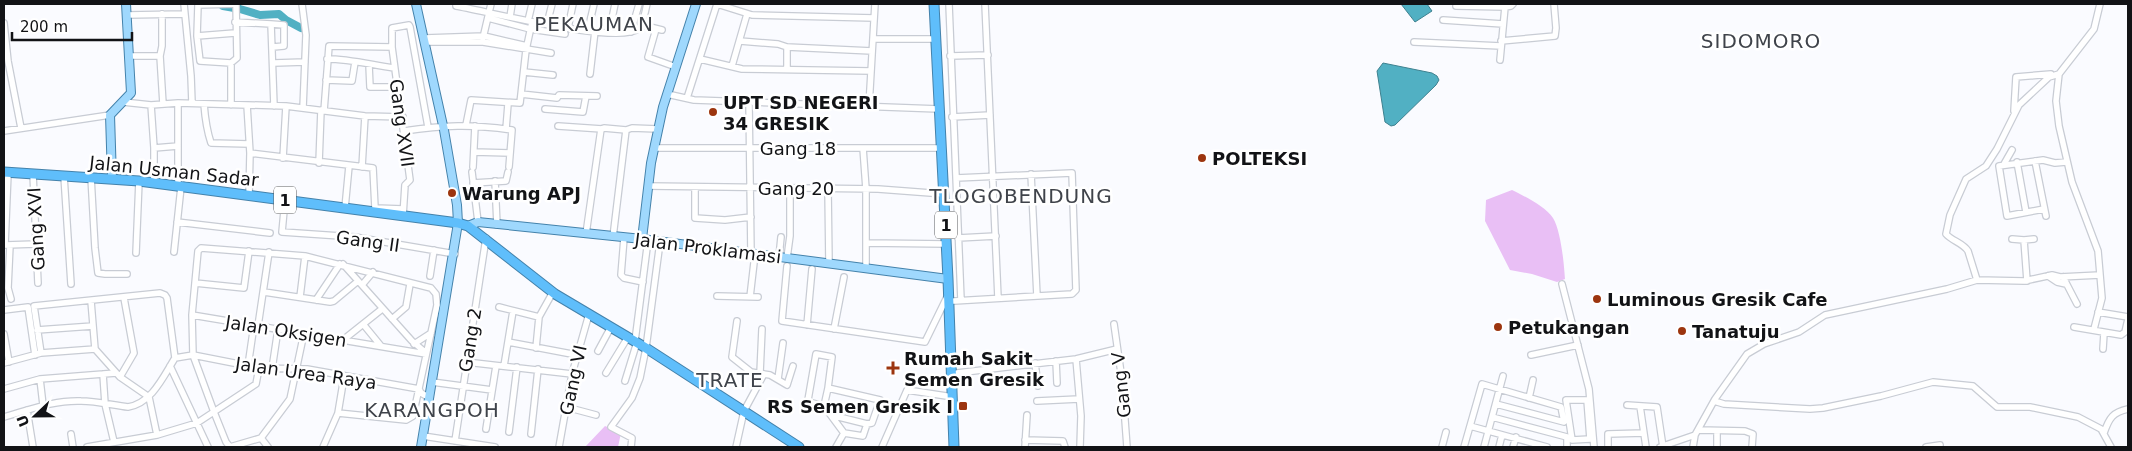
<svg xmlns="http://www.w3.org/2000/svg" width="2132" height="451" viewBox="0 0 2132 451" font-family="'DejaVu Sans',sans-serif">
	<rect width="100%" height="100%" fill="#fafbff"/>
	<path fill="#e9bff5" d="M 1512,190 C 1524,196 1545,206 1553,218 C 1561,231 1564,264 1565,279 L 1557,282 L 1532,274 L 1510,270 L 1485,221 L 1486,200 Z
		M 605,426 L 621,433 L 618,447 L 585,447 Z"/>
	<path fill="#51b0c3" stroke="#3e818f" d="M 1401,4 L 1427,4 L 1432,11 L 1415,22 Z
		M 1383,63 L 1432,73 L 1437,76 L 1439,80 L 1436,85 L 1395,125 L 1391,126 L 1385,122 L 1377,71 Z"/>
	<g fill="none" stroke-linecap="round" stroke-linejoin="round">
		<path stroke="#51b0c3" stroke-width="8" d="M 223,6 L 240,9 L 260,15 L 279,14 L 286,20 L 301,28"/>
		<defs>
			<path id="minor" d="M 184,4 L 191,76 L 192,103
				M 302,4 L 306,35 L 303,108
				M 456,4 L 456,6 C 486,11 619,45 638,29 C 644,24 645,11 647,4
				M 717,4 L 752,15 L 874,18
				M 949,4 L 961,300
				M 985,4 L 998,298
				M 1456,6 L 1505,7
				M 162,14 L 162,46 L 160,56 L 163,104
				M 127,15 L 184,14
				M 510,17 L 512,4
				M 488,18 L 530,29 L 565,34
				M 1443,20 L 1503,24
				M 528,21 L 532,4
				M 235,22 L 271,24 L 274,106
				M 4,23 L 8,61 L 21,128
				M 271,24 L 284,25 L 284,46 L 273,47
				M 547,24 L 552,4
				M 642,25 L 662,30
				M 568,28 L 573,4
				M 656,29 L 648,57 L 676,67
				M 588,30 L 594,4
				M 631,32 L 639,4
				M 609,33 L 615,4
				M 197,36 L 235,33
				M 425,38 L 484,36 L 527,46
				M 483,38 L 491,4
				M 873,39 L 936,39
				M 740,41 L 778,44 L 787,47 L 787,69
				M 1501,41 L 1555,36 L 1556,28 L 1554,4
				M 426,42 L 483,42 L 551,53
				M 1414,42 L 1501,46
				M 787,47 L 872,51
				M 130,56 L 160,56
				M 950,56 L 988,55
				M 327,59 C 350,59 372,65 394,68
				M 700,59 L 742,69 L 871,71
				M 1500,60 L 1505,7 L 1511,6 L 1513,4
				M 231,63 L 200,61 L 197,36 L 198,5 L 236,4 L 237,58 L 231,63 L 231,105
				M 274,63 L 305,62
				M 369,65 L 370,87 L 398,87
				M 732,66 L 747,14
				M 524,72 L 553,75
				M 590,74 L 595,31
				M 326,80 L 352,81 L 355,62
				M 521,94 L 557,98 L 559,95 L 597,96
				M 667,94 L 694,100 L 939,109
				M 687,98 L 717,4
				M 123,102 L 151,105 L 178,103 L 286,106 L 365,116 L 403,117
				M 749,102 L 751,254
				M 204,104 C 205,117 207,131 211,143 L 249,144
				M 151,105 L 154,148 L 154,183
				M 247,105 L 250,153 L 249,196
				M 869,106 L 875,4
				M 545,109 L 583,112 L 586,96
				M 324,111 L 329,46 L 392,47
				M 2014,111 L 2016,77 L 2051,74
				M 952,117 L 990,115
				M 466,125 L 471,100 L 520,103 L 526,50 L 532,22
				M 558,126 L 602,129
				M 506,129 L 508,104
				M 626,130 L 632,128 L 658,129
				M 4,131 L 110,115
				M 404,131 C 443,125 472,124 512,130 L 509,167
				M 154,148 L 178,146
				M 654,148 L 942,148
				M 863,148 L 866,189 L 866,268
				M 474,152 L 510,153
				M 250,153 L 373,168 L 375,208 L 403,209
				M 283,158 L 286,106
				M 2035,161 L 2046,216
				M 2017,162 L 2026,212
				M 319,163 L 321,110
				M 2004,164 L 2012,150
				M 362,167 L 365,116
				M 473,167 L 475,126
				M 472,172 L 478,222
				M 33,174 L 38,283
				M 1031,174 L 1037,296
				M 64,176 L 71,284
				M 91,177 L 95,248 L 98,273 L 105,274 L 127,274
				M 495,181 L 497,225
				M 473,183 L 506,181 L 508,172
				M 648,186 L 878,189 L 944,194
				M 178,187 L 178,103
				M 695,188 L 695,218 L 725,220 L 751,217
				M 828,189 L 829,263
				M 285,200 L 282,232 L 355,237 L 455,254
				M 345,208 L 349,166
				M 2044,209 L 2007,216 L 1999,166 L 2043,160 L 2055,163 L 2066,162
				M 403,216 L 405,185 L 410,180 L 392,47 L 392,28 L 409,25 L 410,27 L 428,127
				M 177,222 L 270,233
				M 586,234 L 601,129 L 604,128 L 626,130 L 613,237
				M 624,238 L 621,275 L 624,278 L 643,282
				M 958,238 L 996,236
				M 2012,239 L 2024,240 L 2027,281
				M 2024,240 L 2034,239
				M 866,243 L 947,244
				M 5,245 L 8,173
				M 6,245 L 36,244
				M 10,245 L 8,288 L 11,299
				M 174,252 L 181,187
				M 136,253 L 139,181
				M 779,257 L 781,237
				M 787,258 L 790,236 L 790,188
				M 343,264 L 412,341 L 425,352
				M 787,266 L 782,321 L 925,342 L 947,297
				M 430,276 L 434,250
				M 2048,276 L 2057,282 L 2066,284
				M 2063,277 L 2077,304
				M 1977,280 L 1968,251 C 1963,243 1952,241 1946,234 L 1950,215 L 1966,179 L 1986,166 L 1997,149 L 2019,105 L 2049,77 L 2059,74
				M 195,283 L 244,288 L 249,251
				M 1562,284 L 1589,389 L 1594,447
				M 362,285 L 373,272
				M 264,292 L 330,302 L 334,301 L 358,281
				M 717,296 L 758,297
				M 300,297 L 305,256
				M 750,297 L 755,254
				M 316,300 L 340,264
				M 91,301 L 95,349
				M 954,301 L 1072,294 L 1076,290 L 1072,173 L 956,178
				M 499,307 L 539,317 L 536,348
				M 4,310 L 28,307 L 35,355
				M 2098,312 L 2128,317
				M 192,315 L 426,354
				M 539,317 L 553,292
				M 392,319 L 406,307 L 410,284
				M 737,321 L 732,357 L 751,372 L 770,375 L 787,385 L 793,366
				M 363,324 L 381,346
				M 1114,324 L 1122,380 L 1127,447
				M 807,325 L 812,269
				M 258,326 L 269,252
				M 2074,327 L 2121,335 L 2125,332 L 2128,319
				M 834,329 L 844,277
				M 2094,329 L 2102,298 L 2098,251 L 2072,182 L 2059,126 L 2056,101 L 2059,74 L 2094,29 L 2100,4
				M 37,330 L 93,326
				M 304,333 L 290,399 L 261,438 L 230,447 L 226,442 L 214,412 L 193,355 L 192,315 L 198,251 L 201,248 L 305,256 L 431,288 L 436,294 L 437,305 L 413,416 L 406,420 L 338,413
				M 4,334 L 9,362
				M 343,340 L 382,309
				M 635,341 L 648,240
				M 508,342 L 577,355
				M 414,344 L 431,333
				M 95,349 L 120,377 L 149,397 L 157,435
				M 2103,349 L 2104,333
				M 598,351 L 611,327
				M 41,353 L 34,306 L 160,293 L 165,295 L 167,298 L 175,358
				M 1531,355 L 1578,345
				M 1076,359 L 1081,416 L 1080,447
				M 1056,361 L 1057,383
				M 466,362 L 572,374
				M 4,363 L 41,353 L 95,349
				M 1035,363 L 1038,386
				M 170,366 L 208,447
				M 248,366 L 254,325
				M 504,366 L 513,311
				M 272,369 L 278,329
				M 606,373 L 628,337
				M 760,373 L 762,329
				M 957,373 L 1076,359 L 1117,349
				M 103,374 L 105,404 L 114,442
				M 120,377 L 134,353 L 124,298
				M 40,379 L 43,405
				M 778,379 L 783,343
				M 625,381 L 637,342
				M 432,382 L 492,390
				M 828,388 L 880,400 L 872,423 L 867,424 L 863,436 L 844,433 L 824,406 Z
				M 4,389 L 40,379 L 116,373
				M 1529,398 L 1533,380
				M 1566,400 L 1587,400 L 1590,439 L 1572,440 Z
				M 1037,401 L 1079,399
				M 1714,401 L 1724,404 L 1810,409 L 1823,408 L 1881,396 L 1933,382 L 1973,386 L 1997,407 L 2030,407 L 2078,417 L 2101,429 L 2111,447
				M 1627,405 L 1657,407 L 1663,447
				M 824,406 L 809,402 L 808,400 L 816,354 L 832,357 L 828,388
				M 1640,406 L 1646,447
				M 566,407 L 596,415
				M 27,410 L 33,447
				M 831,415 L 867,424
				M 4,417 C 29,410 54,400 81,401 C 96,401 112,405 128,407 C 152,403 163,377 175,358 L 193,355 L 259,368 L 307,369 L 419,389 L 421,393 L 430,398
				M 1492,417 L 1567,437 L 1567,447
				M 1470,426 L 1547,447
				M 486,429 L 496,366
				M 1699,430 L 1745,431 L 1753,434 L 1752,447
				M 509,432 L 517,367
				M 2104,433 C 2109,418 2113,412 2128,409
				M 71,434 L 73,447
				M 531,434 L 538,369
				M 423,436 L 495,447
				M 261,438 L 268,447
				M 1025,440 L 1063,441 L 1065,447
				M 455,441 L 486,238
				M 87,447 L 157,435 L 197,423 L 256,384 L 259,368
				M 323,447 L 338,413 L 344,377
				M 559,447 L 572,374 L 589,314
				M 631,447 L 632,438 L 611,427 L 632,398 L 640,378 L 646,348 L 660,242
				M 736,447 L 744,411 L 764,374
				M 836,447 L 844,433
				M 882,447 L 907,390 L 953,397
				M 1025,447 L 1027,415
				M 1442,447 L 1446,432
				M 1464,447 L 1482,384 L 1561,407 L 1564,422 L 1496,404
				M 1484,447 L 1503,376
				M 1499,447 L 1502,435
				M 1513,447 L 1516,437
				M 1608,447 L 1608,434 L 1644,433
				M 1660,447 L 1695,435 L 1715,399 L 1747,354 L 1764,344 L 1799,332 L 1825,315 L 1947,289 L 1977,280 L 2024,281 L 2052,275 L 2060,277 L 2100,275
				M 1693,447 L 1695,435
				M 1717,447 L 1717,431
				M 1926,447 L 1940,445"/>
			<path id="major" d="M 416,4 L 444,130 L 457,205 L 458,223 L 421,447
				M 112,179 L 110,115 L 131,93 L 126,4
				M 468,226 L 478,222 L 642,239 L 948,279
				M 642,239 L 651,163 L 663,107 L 696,4"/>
			<path id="highway" d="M 934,4 L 948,279 L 954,447
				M 4,172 L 139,181 L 458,223 L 468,226 L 555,294 L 646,348 L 799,447"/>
		</defs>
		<use href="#minor" stroke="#c8ccd4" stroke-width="8"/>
		<use href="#major" stroke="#4482ab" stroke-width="10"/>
		<use href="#highway" stroke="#4482ab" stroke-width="11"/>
		<use href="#minor" stroke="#fff" stroke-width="5.5"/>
		<use href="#major" stroke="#9fd8fd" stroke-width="8"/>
		<use href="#highway" stroke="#5fbefb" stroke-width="9"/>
	</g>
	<g fill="#9c350f" stroke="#fff" stroke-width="2">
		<circle cx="713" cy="112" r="5"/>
		<circle cx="1202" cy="158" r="5"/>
		<circle cx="452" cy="193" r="5"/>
		<circle cx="1597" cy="299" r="5"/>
		<circle cx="1498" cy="327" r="5"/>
		<circle cx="1682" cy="331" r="5"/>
		<path d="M890.5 360.5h5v5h5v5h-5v5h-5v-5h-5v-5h5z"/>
		<rect x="958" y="401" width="10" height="10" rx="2.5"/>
	</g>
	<g text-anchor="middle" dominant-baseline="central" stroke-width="5" stroke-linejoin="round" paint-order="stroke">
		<g fill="#fff" stroke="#595a5c" stroke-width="1">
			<rect x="274" y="186.5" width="22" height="27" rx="4"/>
			<rect x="935" y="211.5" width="22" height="27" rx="4"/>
		</g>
		<g font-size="16" font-weight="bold" fill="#121316">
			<text x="285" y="200">1</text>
			<text x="946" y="225">1</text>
		</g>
		<g font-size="18" font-weight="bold" fill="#121316" stroke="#fff" text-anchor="start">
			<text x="723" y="102">UPT SD NEGERI<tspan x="723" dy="21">34 GRESIK</tspan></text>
			<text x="1212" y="158">POLTEKSI</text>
			<text x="462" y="193">Warung APJ</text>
			<text x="1607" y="299">Luminous Gresik Cafe</text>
			<text x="1508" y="327">Petukangan</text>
			<text x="1692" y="331">Tanatuju</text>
			<text x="904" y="358">Rumah Sakit<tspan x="904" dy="21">Semen Gresik</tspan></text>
			<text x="953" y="406" text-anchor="end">RS Semen Gresik I</text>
		</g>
		<g font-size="18" fill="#121316" stroke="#fff">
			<text transform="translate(402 123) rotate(82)">Gang XVII</text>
			<text x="798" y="148">Gang 18</text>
			<text transform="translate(174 171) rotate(6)">Jalan Usman Sadar</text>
			<text x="796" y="188">Gang 20</text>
			<text transform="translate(36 229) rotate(-93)">Gang XVI</text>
			<text transform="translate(368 241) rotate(8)">Gang II</text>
			<text transform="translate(708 248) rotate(7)">Jalan Proklamasi</text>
			<text transform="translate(286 331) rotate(9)">Jalan Oksigen</text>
			<text transform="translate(470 340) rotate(-81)">Gang 2</text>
			<text transform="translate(306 373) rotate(8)">Jalan Urea Raya</text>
			<text transform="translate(573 380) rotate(-78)">Gang VI</text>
			<text transform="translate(1121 385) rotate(-96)">Gang V</text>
		</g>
		<g font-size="20" letter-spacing="1" fill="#3f434a" stroke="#fff">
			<text x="594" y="24">PEKAUMAN</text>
			<text x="1761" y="41">SIDOMORO</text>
			<text x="1021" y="196">TLOGOBENDUNG</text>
			<text x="730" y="380">TRATE</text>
			<text x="432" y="410">KARANGPOH</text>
		</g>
	</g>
	<rect width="2132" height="451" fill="none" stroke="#121316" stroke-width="10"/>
	<g transform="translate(35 416) rotate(248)" stroke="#ffffff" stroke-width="4" paint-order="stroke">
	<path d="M0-4L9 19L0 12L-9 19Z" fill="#121316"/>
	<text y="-8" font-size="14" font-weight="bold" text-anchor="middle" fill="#121316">U</text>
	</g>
	<path d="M12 32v8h120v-8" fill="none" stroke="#121316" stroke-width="2.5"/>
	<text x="20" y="32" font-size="15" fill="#121316" stroke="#ffffff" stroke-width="4" paint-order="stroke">200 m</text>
</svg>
